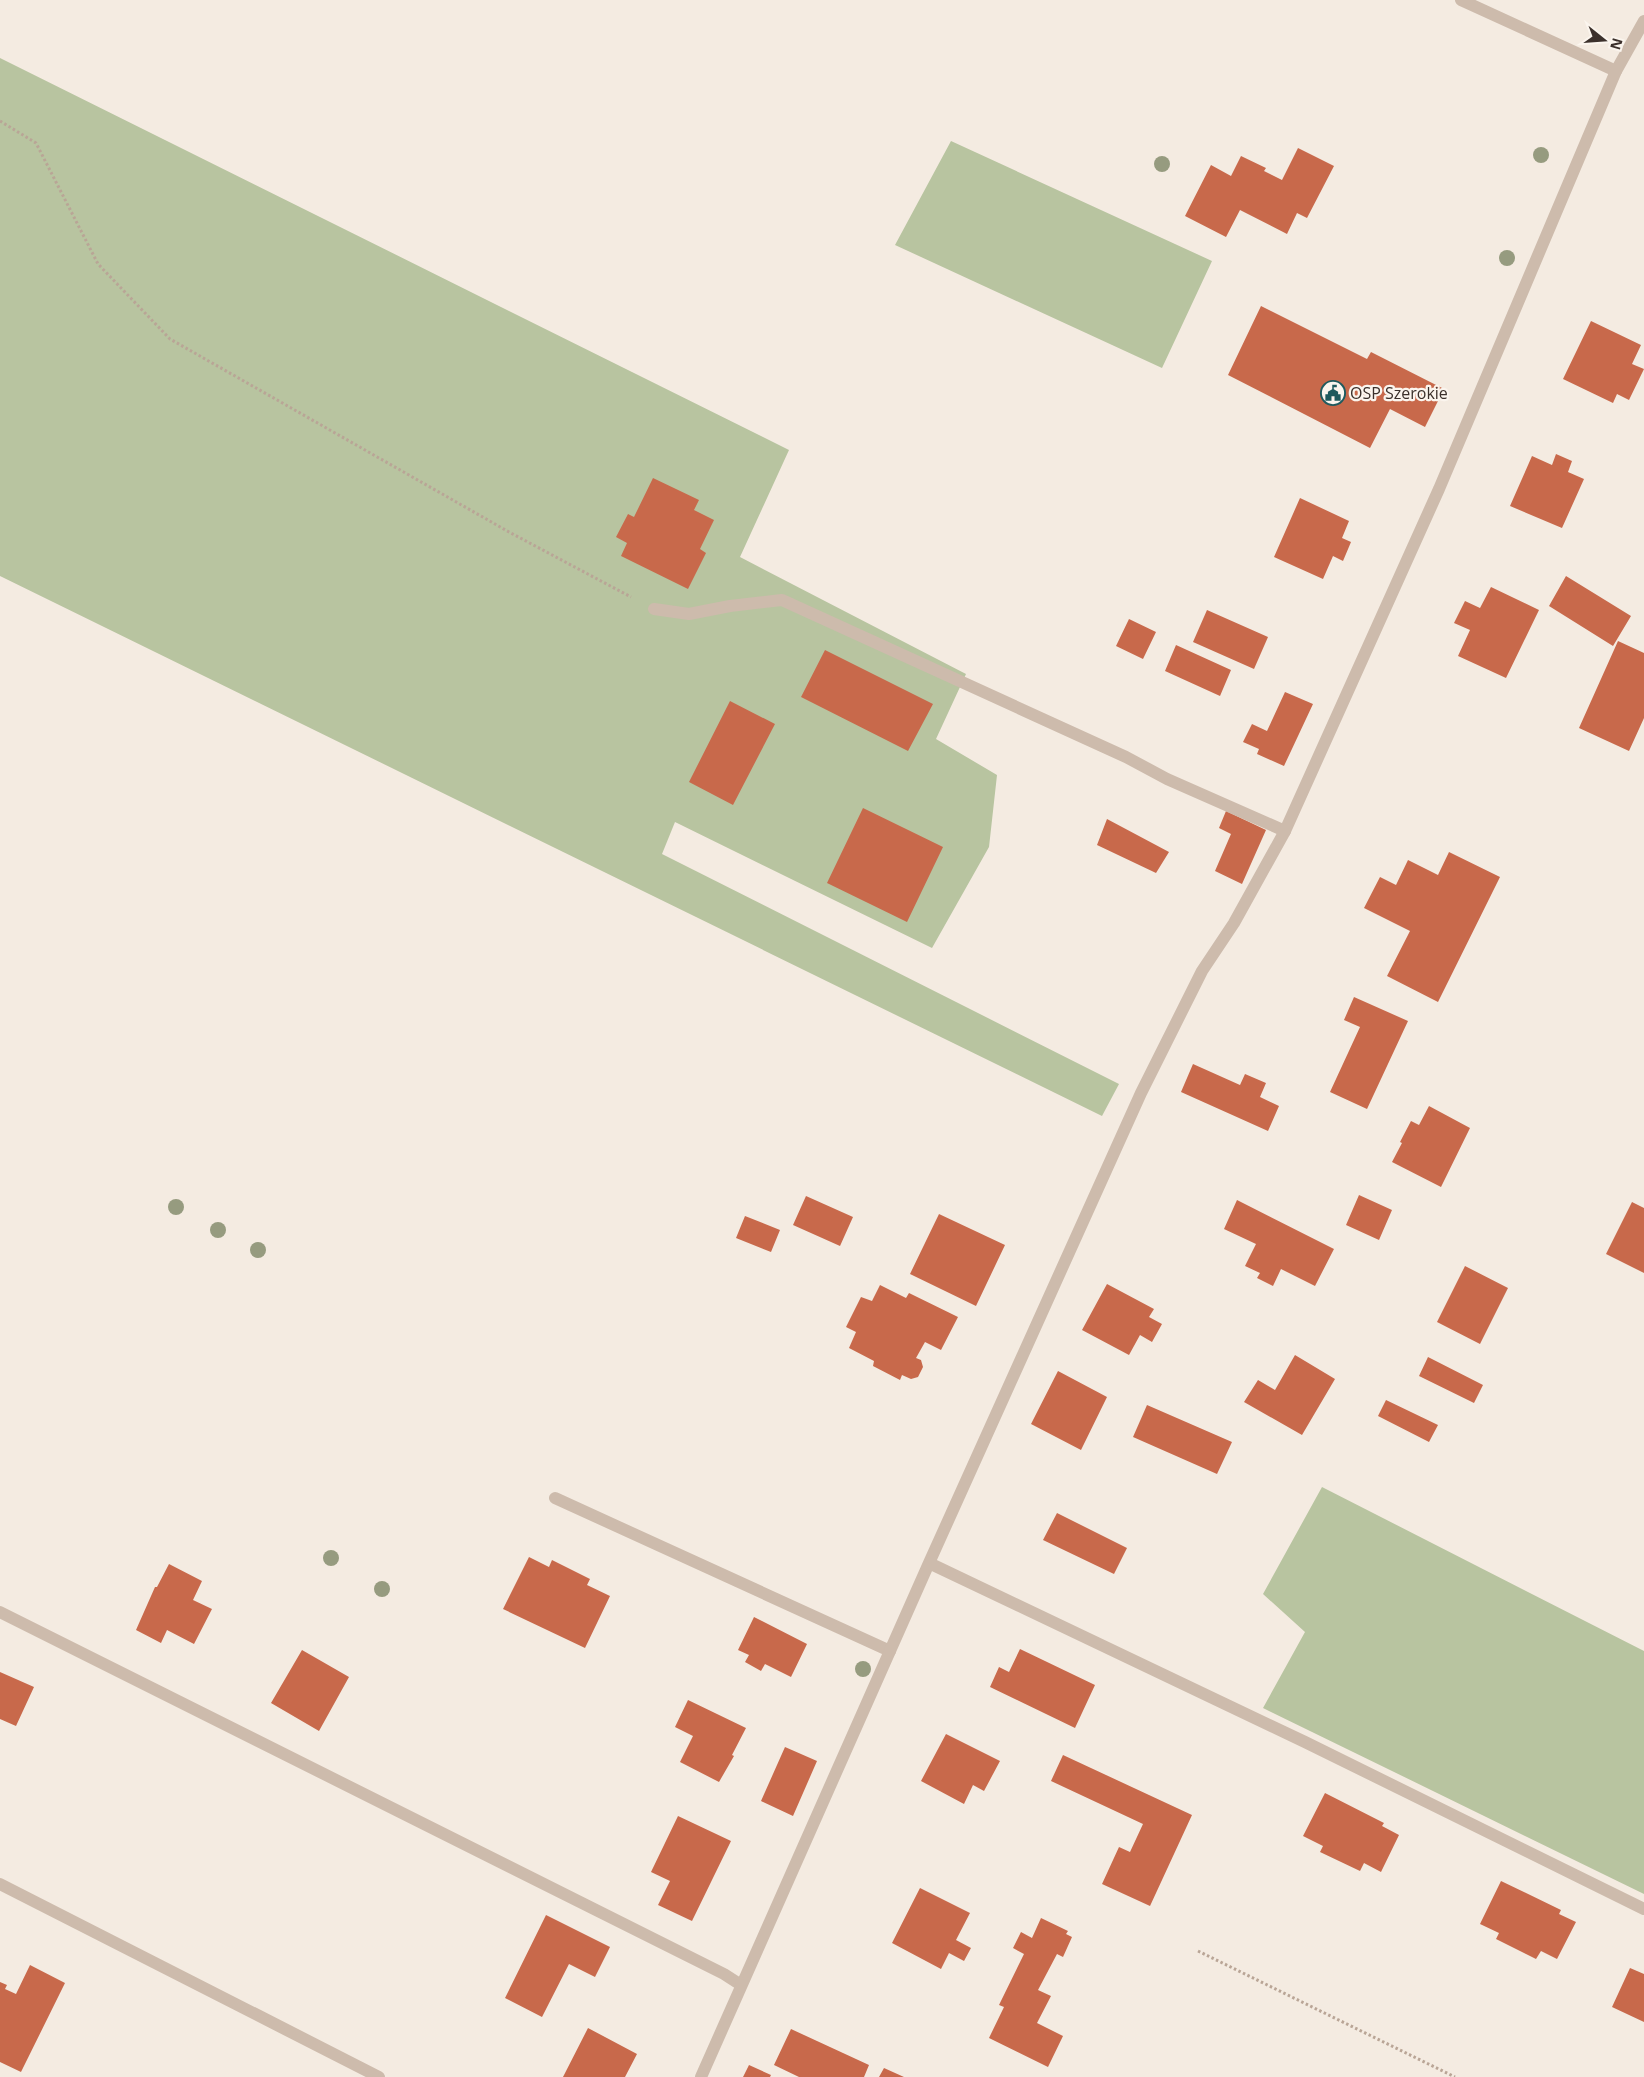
<svg xmlns="http://www.w3.org/2000/svg" width="1644" height="2077" viewBox="0 0 1644 2077" font-family="'Open Sans',sans-serif">
	<rect width="100%" height="100%" fill="#f4ebe1"/>
	<path fill="#b8c4a0" d="M 0,58 L 789,450 L 740,557 L 966,674 L 936,739 L 997,775 L 989,847 L 932,948 L 675,822 L 662,854 L 1119,1084 L 1102,1116 L 0,576 Z
		M 951,141 L 1212,261 L 1162,368 L 895,245 Z
		M 1322,1487 L 1644,1651 L 1644,1894 L 1263,1708 L 1305,1632 L 1263,1594 Z"/>
	<path fill="#c8694b" d="M 1298,148 L 1334,166 L 1307,218 L 1297,213 L 1287,234 L 1240,210 L 1226,237 L 1185,216 L 1211,165 L 1231,176 L 1241,156 L 1266,168 L 1264,171 L 1282,180 Z
		M 1261,306 L 1367,359 L 1371,352 L 1444,389 L 1425,427 L 1390,409 L 1370,448 L 1228,375 Z
		M 1591,321 L 1641,345 L 1632,364 L 1644,369 L 1629,400 L 1617,394 L 1613,403 L 1563,379 Z
		M 1556,454 L 1572,461 L 1568,472 L 1584,479 L 1562,528 L 1510,506 L 1532,456 L 1552,465 Z
		M 653,478 L 699,500 L 694,510 L 714,520 L 700,549 L 706,553 L 688,589 L 621,556 L 627,543 L 616,537 L 628,514 L 634,517 Z
		M 1300,498 L 1349,521 L 1342,538 L 1351,542 L 1343,561 L 1333,556 L 1323,579 L 1274,557 Z
		M 1566,576 L 1631,616 L 1613,646 L 1549,606 Z
		M 1491,587 L 1539,610 L 1506,678 L 1458,656 L 1470,630 L 1454,623 L 1465,601 L 1480,608 Z
		M 1207,610 L 1268,637 L 1254,669 L 1193,642 Z
		M 1129,619 L 1156,632 L 1143,659 L 1116,646 Z
		M 1618,641 L 1644,653 L 1644,718 L 1629,751 L 1579,728 Z
		M 1176,645 L 1231,670 L 1220,696 L 1165,671 Z
		M 825,650 L 933,704 L 908,751 L 801,697 Z
		M 1285,692 L 1313,704 L 1284,766 L 1257,754 L 1259,749 L 1243,742 L 1252,724 L 1267,731 Z
		M 730,701 L 775,724 L 733,805 L 689,782 Z
		M 863,808 L 943,847 L 907,922 L 827,883 Z
		M 1226,811 L 1266,830 L 1242,884 L 1215,871 L 1231,834 L 1219,828 Z
		M 1107,819 L 1169,852 L 1156,873 L 1097,845 Z
		M 1449,852 L 1500,877 L 1438,1002 L 1387,976 L 1410,931 L 1364,908 L 1380,877 L 1396,885 L 1408,860 L 1438,875 Z
		M 1354,997 L 1408,1021 L 1367,1109 L 1330,1092 L 1360,1027 L 1344,1020 Z
		M 1193,1064 L 1240,1085 L 1245,1074 L 1266,1083 L 1260,1097 L 1279,1106 L 1268,1131 L 1181,1092 Z
		M 1429,1106 L 1470,1128 L 1441,1187 L 1392,1162 L 1402,1143 L 1400,1142 L 1411,1121 L 1419,1125 Z
		M 1359,1195 L 1392,1210 L 1379,1240 L 1346,1225 Z
		M 806,1196 L 853,1217 L 840,1246 L 793,1225 Z
		M 1237,1200 L 1334,1249 L 1315,1286 L 1281,1269 L 1273,1286 L 1257,1278 L 1260,1273 L 1245,1266 L 1256,1244 L 1224,1229 Z
		M 1632,1202 L 1644,1208 L 1644,1273 L 1606,1254 Z
		M 939,1214 L 1005,1245 L 976,1306 L 910,1274 Z
		M 745,1216 L 780,1230 L 771,1252 L 736,1238 Z
		M 1465,1266 L 1508,1288 L 1480,1344 L 1437,1322 Z
		M 1107,1284 L 1154,1309 L 1149,1317 L 1162,1324 L 1152,1342 L 1140,1335 L 1129,1355 L 1082,1330 Z
		M 880,1285 L 906,1298 L 909,1293 L 958,1317 L 941,1350 L 925,1342 L 916,1358 L 921,1360 L 923,1367 L 918,1377 L 911,1379 L 902,1375 L 900,1380 L 873,1366 L 874,1361 L 849,1348 L 856,1332 L 846,1327 L 861,1297 L 872,1301 Z
		M 1295,1355 L 1335,1379 L 1302,1435 L 1244,1402 L 1258,1380 L 1275,1390 Z
		M 1428,1357 L 1483,1385 L 1474,1403 L 1419,1376 Z
		M 1058,1371 L 1107,1397 L 1081,1450 L 1031,1424 Z
		M 1386,1400 L 1438,1425 L 1429,1442 L 1378,1416 Z
		M 1147,1405 L 1232,1442 L 1217,1474 L 1133,1437 Z
		M 1057,1513 L 1127,1548 L 1114,1574 L 1043,1540 Z
		M 529,1557 L 549,1567 L 552,1560 L 590,1579 L 587,1585 L 610,1596 L 585,1648 L 503,1609 Z
		M 169,1564 L 202,1581 L 193,1600 L 212,1609 L 194,1644 L 167,1630 L 161,1643 L 136,1630 L 155,1587 L 157,1587 Z
		M 754,1617 L 807,1644 L 791,1677 L 765,1664 L 761,1671 L 745,1662 L 749,1655 L 738,1650 Z
		M 1020,1649 L 1095,1685 L 1075,1728 L 990,1687 L 999,1667 L 1009,1672 Z
		M 302,1650 L 349,1677 L 319,1731 L 271,1703 Z
		M 0,1672 L 34,1687 L 16,1726 L 0,1719 Z
		M 688,1700 L 746,1728 L 732,1755 L 734,1756 L 719,1782 L 680,1762 L 693,1736 L 675,1727 Z
		M 946,1734 L 1000,1761 L 984,1791 L 973,1785 L 964,1804 L 921,1781 Z
		M 785,1747 L 817,1761 L 793,1816 L 761,1801 Z
		M 1063,1755 L 1192,1815 L 1150,1906 L 1102,1884 L 1119,1847 L 1130,1852 L 1143,1824 L 1051,1781 Z
		M 1325,1793 L 1384,1823 L 1382,1826 L 1399,1835 L 1381,1872 L 1364,1863 L 1360,1871 L 1320,1852 L 1323,1846 L 1303,1836 Z
		M 678,1816 L 731,1841 L 692,1921 L 658,1905 L 670,1881 L 651,1872 Z
		M 1501,1881 L 1561,1910 L 1559,1914 L 1576,1922 L 1557,1959 L 1541,1951 L 1536,1959 L 1496,1939 L 1499,1933 L 1480,1924 Z
		M 920,1888 L 970,1913 L 956,1940 L 971,1948 L 964,1961 L 949,1953 L 941,1969 L 892,1943 Z
		M 546,1915 L 610,1947 L 595,1977 L 569,1964 L 542,2017 L 505,1998 Z
		M 1041,1918 L 1068,1931 L 1066,1934 L 1072,1937 L 1063,1957 L 1057,1954 L 1038,1990 L 1051,1996 L 1037,2023 L 1063,2036 L 1048,2067 L 989,2038 L 1004,2007 L 999,2005 L 1024,1954 L 1013,1948 L 1021,1932 L 1032,1938 Z
		M 30,1965 L 65,1983 L 21,2072 L 0,2062 L 0,1982 L 7,1985 L 5,1989 L 16,1994 Z
		M 1630,1968 L 1644,1974 L 1644,2022 L 1612,2007 Z
		M 588,2028 L 637,2054 L 625,2077 L 563,2077 Z
		M 791,2029 L 869,2065 L 864,2077 L 799,2077 L 774,2065 Z
		M 749,2065 L 771,2075 L 770,2077 L 743,2077 Z
		M 884,2068 L 904,2077 L 879,2077 Z"/>
	<g fill="none" stroke-linecap="round" stroke-linejoin="round">
		<path stroke="#b9a596" stroke-width="3" stroke-dasharray="2.5 2.5" stroke-linecap="butt" d="M 0,121 L 36,143 L 98,264 L 170,339 L 509,532 L 631,597
			M 1198,1951 L 1455,2077"/>
		<path stroke="#cdbbac" stroke-width="12" d="M 1461,0 L 1616,71
			M 654,609 L 689,614 L 730,606 L 782,600 L 1126,757 L 1167,779 L 1285,831
			M 555,1498 L 890,1651
			M 0,1612 L 724,1974 L 741,1985
			M 0,1884 L 379,2077"/>
		<path stroke="#cdbbac" stroke-width="12" d="M 929,1563 L 1305,1742 L 1644,1909
			M 701,2077 L 929,1563 L 1141,1093 L 1202,971 L 1234,923 L 1285,831 L 1439,489 L 1616,71 L 1644,21"/>
	</g>
	<g fill="#969b7f">
		<circle cx="1541" cy="155" r="8"/>
		<circle cx="1162" cy="164" r="8"/>
		<circle cx="1507" cy="258" r="8"/>
		<circle cx="176" cy="1207" r="8"/>
		<circle cx="218" cy="1230" r="8"/>
		<circle cx="258" cy="1250" r="8"/>
		<circle cx="331" cy="1558" r="8"/>
		<circle cx="382" cy="1589" r="8"/>
		<circle cx="863" cy="1669" r="8"/>
	</g>
	<defs>
		<symbol id="civic-ring" viewBox="-11 -11 22 22"><circle r="9.5" fill="#fbf5ee" stroke="#1f5a5e" stroke-width="1.5"/><path d="M-.6-6.5H3V-4.5H.6V-3L4-1V1h2V6H-6V1h2V-1L-.6-3ZM-1.2 2.5V6h2.4V2.5Z" fill="#1f5a5e"/></symbol>
	</defs>
	<g fill-rule="evenodd">
		<use href="#civic-ring" x="1319" y="379" width="28" height="28"/>
	</g>
	<g text-anchor="middle" dominant-baseline="central" stroke-width="4.5" stroke-linejoin="round" paint-order="stroke">
		<g font-size="16" fill="#3b302b" stroke="#fbf5ee" text-anchor="start">
			<text x="1350" y="393">OSP Szerokie</text>
		</g>
	</g>
	<g transform="translate(1604 40) rotate(107)" stroke="#fbf5ee" stroke-width="4" paint-order="stroke">
	<path d="M0-4L9 19L0 12L-9 19Z" fill="#3b302b"/>
	<text y="-8" font-size="14" font-weight="bold" text-anchor="middle" fill="#3b302b">N</text>
	</g>
</svg>
